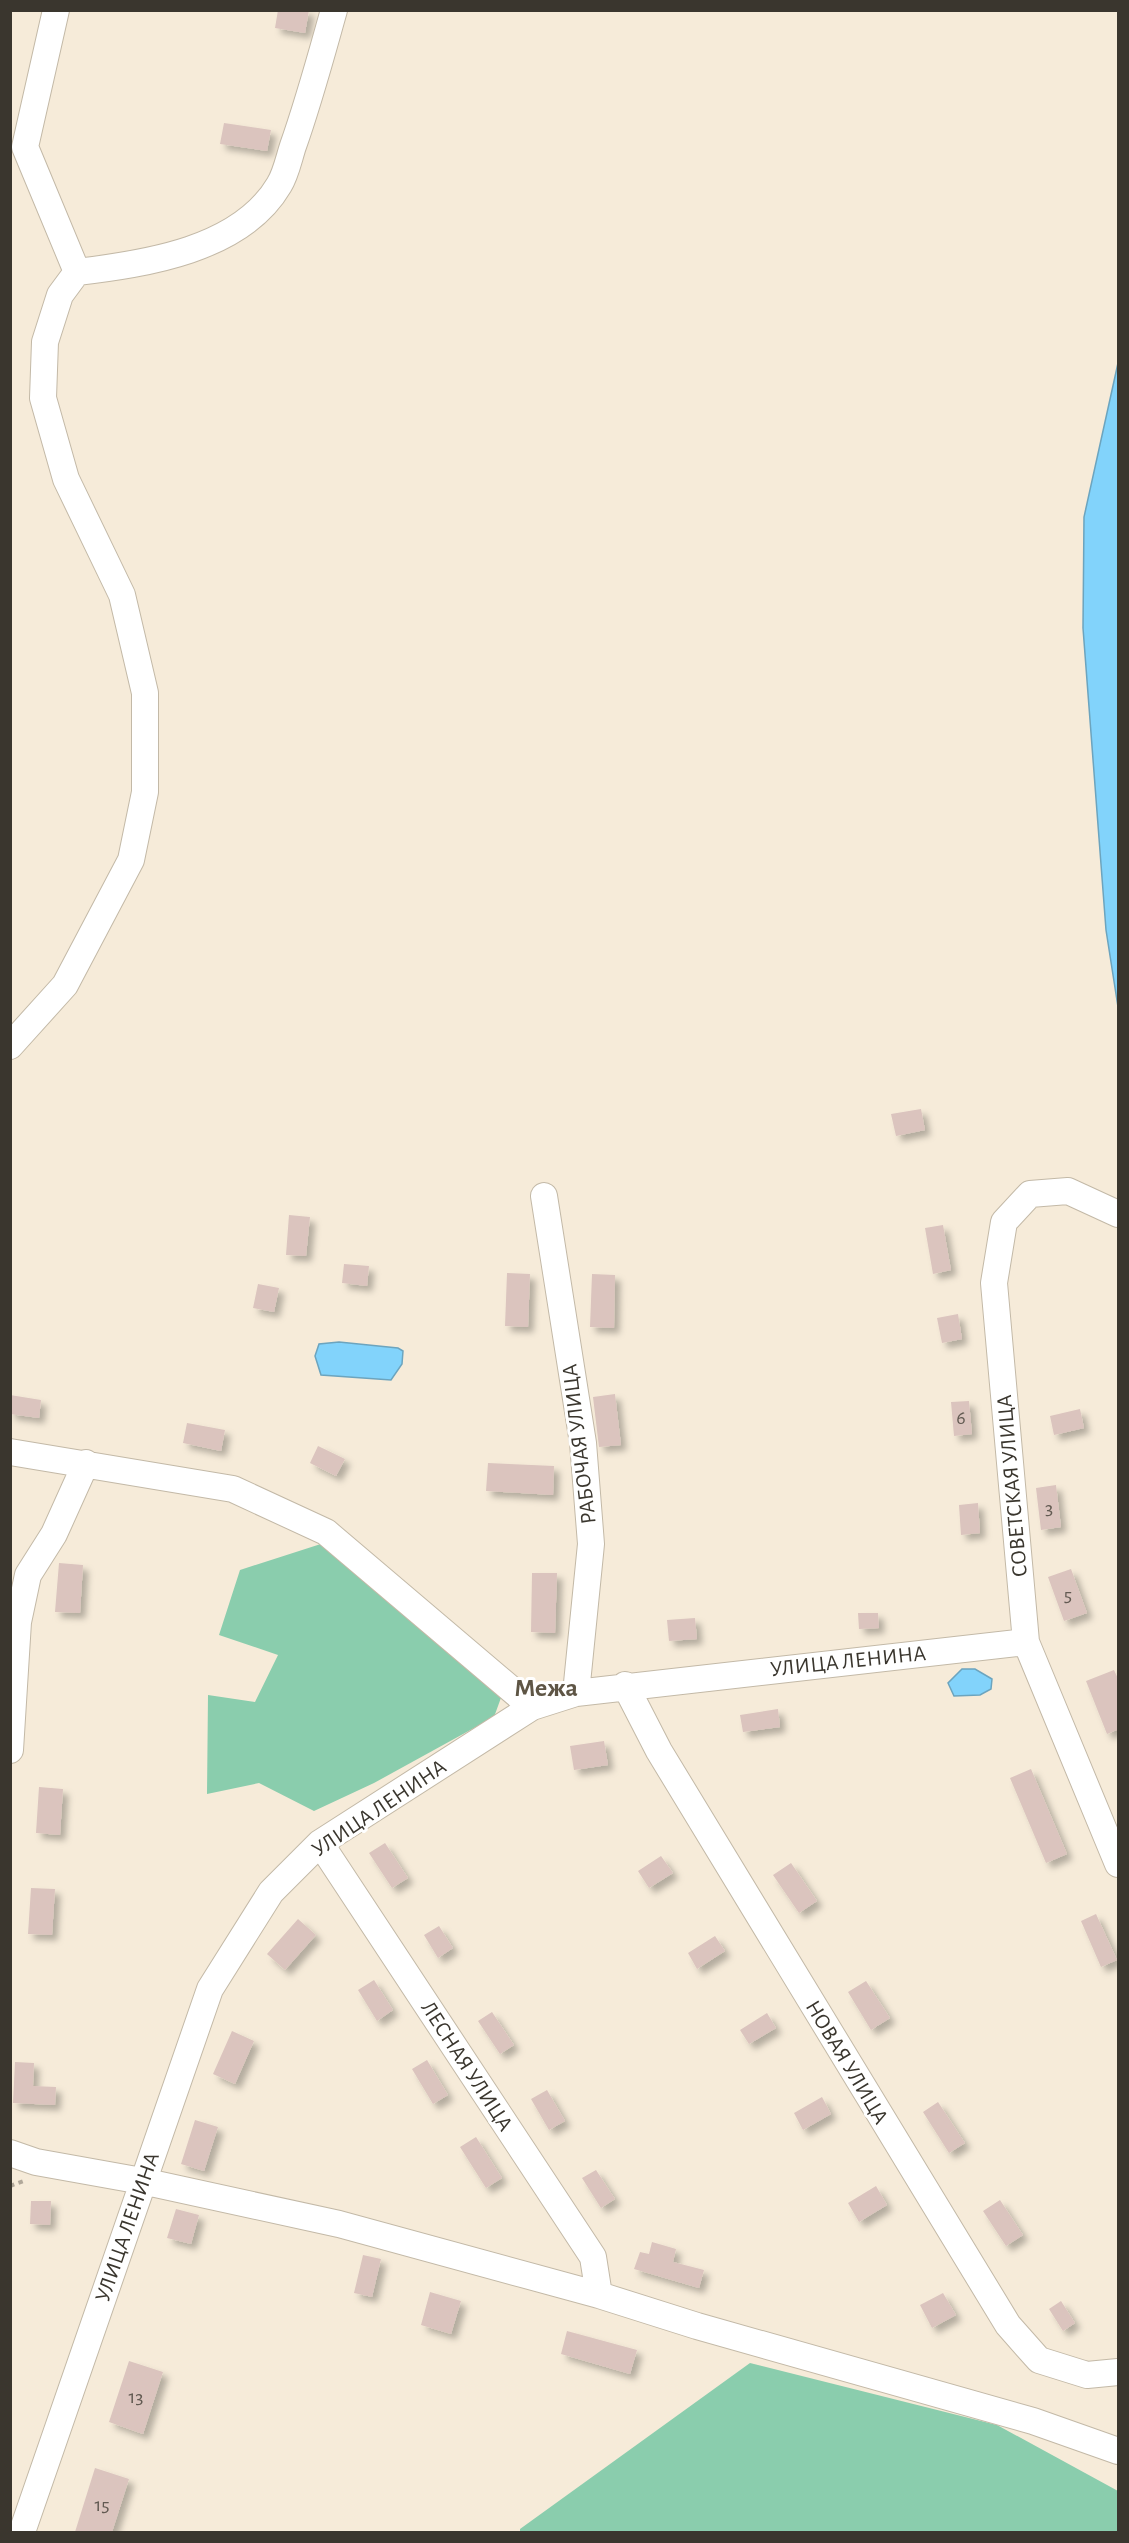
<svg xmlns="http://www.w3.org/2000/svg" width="1129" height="2543" viewBox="0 0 1129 2543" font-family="'Alegreya Sans',sans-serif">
	<defs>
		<filter id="shadow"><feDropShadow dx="5.5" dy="5.5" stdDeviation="3" flood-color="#0004"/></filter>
	</defs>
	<rect width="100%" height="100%" fill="#f6ebd9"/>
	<path fill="#8acdad" d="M 327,1542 L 502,1695 L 494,1717 L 374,1783 L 314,1811 L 259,1783 L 207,1794 L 208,1695 L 255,1702 L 278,1655 L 219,1635 L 240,1570 Z
		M 750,2363 L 997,2425 L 1118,2491 L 1118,2532 L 520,2532 L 520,2529 Z"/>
	<path fill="#82d3fb" stroke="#6ca4be" stroke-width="1.5" d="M 1118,363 L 1118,1007 L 1106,930 L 1083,628 L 1084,517 Z
		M 339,1342 L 398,1348 L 403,1351 L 402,1364 L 391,1380 L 321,1375 L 315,1356 L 319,1344 Z
		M 962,1669 L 975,1669 L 992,1679 L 991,1689 L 980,1695 L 954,1696 L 948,1683 Z"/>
	<path fill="#dbc4be" filter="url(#shadow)" d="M 278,10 L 309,10 L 305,33 L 275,28 Z
		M 224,123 L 271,130 L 267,151 L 220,144 Z
		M 921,1109 L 925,1130 L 896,1136 L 891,1114 Z
		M 289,1215 L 310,1217 L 306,1256 L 286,1255 Z
		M 943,1225 L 951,1270 L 933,1274 L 925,1228 Z
		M 344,1264 L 369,1266 L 367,1286 L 342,1283 Z
		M 507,1273 L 530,1274 L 528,1327 L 505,1326 Z
		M 592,1274 L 615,1275 L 614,1328 L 590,1327 Z
		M 258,1284 L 279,1288 L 274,1312 L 253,1308 Z
		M 958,1314 L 962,1339 L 942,1343 L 937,1318 Z
		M 615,1394 L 621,1445 L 599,1447 L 593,1397 Z
		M 10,1395 L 41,1400 L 39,1418 L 10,1414 Z
		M 969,1401 L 972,1434 L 954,1436 L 951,1402 Z
		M 1080,1409 L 1084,1428 L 1054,1435 L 1050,1416 Z
		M 187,1423 L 225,1430 L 221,1451 L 183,1443 Z
		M 318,1446 L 345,1459 L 336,1476 L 310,1463 Z
		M 488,1463 L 554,1466 L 553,1495 L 486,1491 Z
		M 1056,1485 L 1061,1527 L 1041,1530 L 1036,1488 Z
		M 978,1503 L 980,1533 L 961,1535 L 959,1505 Z
		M 59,1563 L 83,1565 L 80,1613 L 55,1612 Z
		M 1071,1569 L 1087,1613 L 1064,1621 L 1048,1577 Z
		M 532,1573 L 557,1573 L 555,1633 L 531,1632 Z
		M 858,1613 L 878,1613 L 879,1628 L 859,1629 Z
		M 695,1618 L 697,1639 L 669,1641 L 667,1620 Z
		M 1114,1670 L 1119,1681 L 1119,1729 L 1107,1734 L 1086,1681 Z
		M 778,1709 L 780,1727 L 743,1732 L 740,1715 Z
		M 604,1741 L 608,1765 L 574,1770 L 570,1746 Z
		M 1031,1769 L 1067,1854 L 1046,1863 L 1010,1778 Z
		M 39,1787 L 63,1789 L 60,1835 L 36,1833 Z
		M 385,1843 L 408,1878 L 392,1888 L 369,1853 Z
		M 661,1856 L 673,1873 L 649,1888 L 638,1871 Z
		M 791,1863 L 817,1901 L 799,1913 L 773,1875 Z
		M 31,1888 L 55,1889 L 52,1935 L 28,1934 Z
		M 1096,1914 L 1117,1960 L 1101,1967 L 1081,1921 Z
		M 298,1919 L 316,1935 L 285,1970 L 267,1954 Z
		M 439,1926 L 453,1948 L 438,1958 L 424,1935 Z
		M 715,1936 L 725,1951 L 697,1969 L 688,1953 Z
		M 374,1980 L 393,2010 L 377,2021 L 358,1990 Z
		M 866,1981 L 890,2018 L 871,2030 L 848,1992 Z
		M 492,2012 L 514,2045 L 500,2054 L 478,2021 Z
		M 767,2013 L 776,2028 L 749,2044 L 740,2030 Z
		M 232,2031 L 254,2041 L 235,2084 L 213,2074 Z
		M 427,2060 L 448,2095 L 433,2104 L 412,2069 Z
		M 15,2062 L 34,2063 L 33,2086 L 56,2087 L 55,2105 L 13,2103 Z
		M 547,2090 L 565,2121 L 549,2130 L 531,2099 Z
		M 822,2097 L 831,2114 L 803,2130 L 794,2113 Z
		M 938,2102 L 965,2143 L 949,2153 L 923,2112 Z
		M 195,2120 L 218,2127 L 204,2171 L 181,2164 Z
		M 476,2137 L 502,2178 L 486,2188 L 460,2147 Z
		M 596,2170 L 615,2199 L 601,2208 L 582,2178 Z
		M 876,2186 L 887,2205 L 859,2222 L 848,2203 Z
		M 1000,2200 L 1023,2235 L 1006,2246 L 983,2211 Z
		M 31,2201 L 51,2201 L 50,2225 L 30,2224 Z
		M 176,2209 L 199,2215 L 191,2244 L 167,2238 Z
		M 652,2242 L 676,2249 L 673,2262 L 704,2270 L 699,2288 L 634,2269 L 640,2252 L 649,2254 Z
		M 363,2255 L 381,2259 L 372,2297 L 354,2293 Z
		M 430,2292 L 461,2301 L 451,2334 L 421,2325 Z
		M 943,2293 L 956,2315 L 932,2328 L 920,2305 Z
		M 1061,2301 L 1075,2323 L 1063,2331 L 1049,2309 Z
		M 567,2331 L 637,2350 L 630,2374 L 561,2354 Z
		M 129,2361 L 163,2372 L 143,2434 L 109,2422 Z
		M 95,2468 L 129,2479 L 112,2532 L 75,2532 Z"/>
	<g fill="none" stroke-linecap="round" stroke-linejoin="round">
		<defs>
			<path id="minor" d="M 77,272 C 145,264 241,250 279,185 C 286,174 289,158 293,146 C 309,101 321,56 334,10
				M 10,1046 L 65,985 L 131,860 L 145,792 L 145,693 L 122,595 L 66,479 L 43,398 L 45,342 L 60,295 L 77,272 L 25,147 L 56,10
				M 544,1196 L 583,1443 L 591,1544 L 576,1693
				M 1118,1214 L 1068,1191 L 1030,1194 L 1004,1222 L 994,1283 L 1026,1642 L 1118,1864
				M 10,1452 L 233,1489 L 326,1532 L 532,1707
				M 625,1685 L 659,1751 L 1008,2325 L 1039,2360 L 1087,2375 L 1118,2372
				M 10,1750 L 18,1622 L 28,1575 L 54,1534 L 86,1463
				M 320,1843 L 593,2257 L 599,2295
				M 10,2153 L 36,2162 L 142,2181 L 339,2224 L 599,2295 L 697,2326 L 1033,2421 L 1118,2451
				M 22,2532 L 210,1989 L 271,1892 L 320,1843 L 532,1707 L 576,1693 L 1026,1642"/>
		</defs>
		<use href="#minor" stroke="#c3b9a7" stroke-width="28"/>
		<path stroke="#b1a89a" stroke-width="4" stroke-dasharray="4.5 4.5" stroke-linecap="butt" d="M 10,2186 L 24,2181"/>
		<use href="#minor" stroke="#fff" stroke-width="26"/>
	</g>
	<g text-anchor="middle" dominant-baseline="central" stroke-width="6" stroke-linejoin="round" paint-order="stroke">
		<g font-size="20" fill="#625a52">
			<text x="961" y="1418">6</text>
			<text x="1049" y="1508">3</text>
			<text x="1068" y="1595">5</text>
			<text x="136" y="2397">13</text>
			<text x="102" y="2505">15</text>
		</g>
		<g font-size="22" fill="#3a362e" stroke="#fff">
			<text transform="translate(579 1444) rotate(-97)">РАБОЧАЯ УЛИЦА</text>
			<text transform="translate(1012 1486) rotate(-95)">СОВЕТСКАЯ УЛИЦА</text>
			<text transform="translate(848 1661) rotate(-6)">УЛИЦА ЛЕНИНА</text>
			<text transform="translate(379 1808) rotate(-34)">УЛИЦА ЛЕНИНА</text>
			<text transform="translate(847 2062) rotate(59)">НОВАЯ УЛИЦА</text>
			<text transform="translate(467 2066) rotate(57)">ЛЕСНАЯ УЛИЦА</text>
			<text transform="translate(127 2227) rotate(-71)">УЛИЦА ЛЕНИНА</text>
		</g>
		<g font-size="26" font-weight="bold" fill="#5e5545" stroke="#fff">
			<text x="546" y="1688">Межа</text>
		</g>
	</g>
	<rect width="1129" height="2543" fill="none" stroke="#3a362e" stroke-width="24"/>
</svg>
